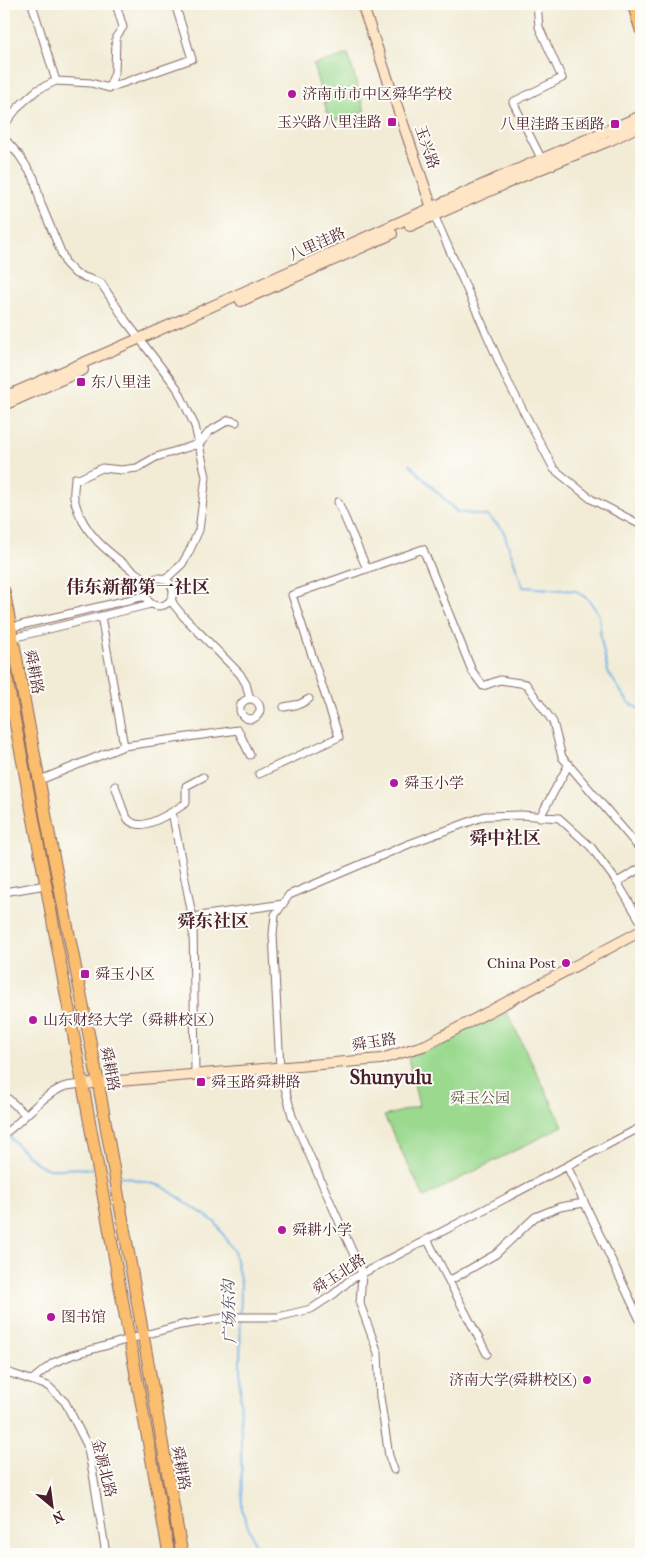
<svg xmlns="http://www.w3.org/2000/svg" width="645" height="1558" viewBox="0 0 645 1558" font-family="'IM FELL French Canon','Noto Serif SC',serif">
	<rect width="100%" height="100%" fill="#fdfcf7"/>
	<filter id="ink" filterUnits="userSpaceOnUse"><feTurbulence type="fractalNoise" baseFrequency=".02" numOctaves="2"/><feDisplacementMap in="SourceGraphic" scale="10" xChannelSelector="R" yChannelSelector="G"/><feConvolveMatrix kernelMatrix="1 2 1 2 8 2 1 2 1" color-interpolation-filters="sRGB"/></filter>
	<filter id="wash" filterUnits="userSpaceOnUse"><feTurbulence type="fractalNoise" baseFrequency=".0096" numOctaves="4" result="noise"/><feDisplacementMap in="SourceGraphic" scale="20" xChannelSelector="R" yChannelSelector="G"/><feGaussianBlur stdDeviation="1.12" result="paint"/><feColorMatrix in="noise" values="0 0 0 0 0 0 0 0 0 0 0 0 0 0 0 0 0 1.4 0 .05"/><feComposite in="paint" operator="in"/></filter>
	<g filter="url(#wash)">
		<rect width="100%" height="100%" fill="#f2ecd6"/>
		<path fill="#9ad98e" stroke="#727c5c" d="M 348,54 L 365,111 L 330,122 L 313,65 Z
			M 505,1008 L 563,1126 L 424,1197 L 384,1116 L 419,1106 L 408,1058 Z"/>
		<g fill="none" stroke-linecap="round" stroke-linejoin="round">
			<path stroke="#73b2e6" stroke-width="2" d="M 410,465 L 457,512 L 488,516 L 503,530 L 523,587 L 576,591 L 589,600 L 599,615 L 601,639 L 608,672 L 628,702 L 641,710
				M 7,1134 C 15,1143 38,1168 50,1169 C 65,1170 79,1166 93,1170
				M 120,1176 L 162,1186 L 215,1222 L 234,1251 L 241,1284 L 240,1375 L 242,1511 L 259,1554"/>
		</g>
	</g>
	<g filter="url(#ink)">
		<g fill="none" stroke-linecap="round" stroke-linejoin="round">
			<defs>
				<path id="street" d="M 32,4 L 56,81
					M 537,4 L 539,27 L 562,78 L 513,102 L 542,160
					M 109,88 L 115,72 L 116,37 L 123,27 L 116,4
					M 4,125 L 19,106 L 37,90 L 56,81 L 91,83 L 109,88 L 192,59 L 175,4
					M 4,138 L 19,155 L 34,178 L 41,204 L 66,264 L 76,274 L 101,283 L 126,321 L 177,388 L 195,426 L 206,477 L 199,530 L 189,552 L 182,564 L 166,579
					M 434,215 L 508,382 L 554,469 L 591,499 L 641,525
					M 338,502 L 367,569
					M145 592a14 14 0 1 1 28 0a14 14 0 1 1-28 0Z
					M 148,582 C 117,558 83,539 74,498 C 73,492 75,484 75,478 L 79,479 L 102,468 L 121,470 L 137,468 L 156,457 L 192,446 L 201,442 L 210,431 L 229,420 L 236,422
					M 171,599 L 174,605 L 183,616 L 240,674 L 246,684 L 250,699
					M 101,616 L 124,746
					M 4,629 L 145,596
					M 4,640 L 151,604
					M240 709a10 10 0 1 1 20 0a10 10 0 1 1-20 0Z
					M 284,707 L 300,704 L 309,699
					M 259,774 L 339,737 L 292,595 L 423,549 L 472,671 L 483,686 L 500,680 L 526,684 L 553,722 L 562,757 L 641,850
					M 40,780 L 124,746 L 238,730 L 250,755
					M 115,786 C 119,795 121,807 126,816 C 135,834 160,819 172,812 L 193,920
					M 172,812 L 186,803 L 186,786 L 203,777
					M 540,817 L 569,764
					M 641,868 L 617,882 L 641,922
					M 4,892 L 46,885
					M 195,1074 L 193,920 L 199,916 L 283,904
					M 4,1095 L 26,1115
					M 4,1134 C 24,1120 40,1097 63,1087 C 69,1085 76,1085 83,1084
					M 567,1166 L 640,1320
					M 427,1239 L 487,1354
					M 449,1281 L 496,1254 L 535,1217 L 560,1207 L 584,1203
					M 4,1371 L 48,1386 L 65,1402 L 87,1445 L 93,1474 L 106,1554
					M 32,1380 L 53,1363 L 72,1355 L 181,1325 L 229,1317 L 278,1317 L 311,1309 L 334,1294 L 350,1280 L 641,1127
					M 394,1470 L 389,1456 L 380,1397 L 378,1353 L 360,1304 L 362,1273 L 292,1116 L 280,1068 L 273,934 L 275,915 L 289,895 L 409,844 L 485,816 L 522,815 L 559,818 L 591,847 L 617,882"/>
				<path id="secondary" d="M 362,4 L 434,214
					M 410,226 L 521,177 L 611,140 L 641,125
					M 241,301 L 392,234
					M 4,397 L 150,334 L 498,178 L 641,116
					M 4,405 L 83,370
					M 83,1084 L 381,1059 L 426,1045 L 641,931"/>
				<path id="primary" d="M 633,4 L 641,30
					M 4,591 L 51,844 L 98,1081 L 182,1554
					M 4,664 L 46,885 L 169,1554"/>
			</defs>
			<use href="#street" stroke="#856767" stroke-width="9"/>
			<use href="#secondary" stroke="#856767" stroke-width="12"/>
			<use href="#primary" stroke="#856767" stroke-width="13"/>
			<use href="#street" stroke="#fff" stroke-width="7"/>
			<use href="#secondary" stroke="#fde5c5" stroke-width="10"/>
			<use href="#primary" stroke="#fabe6e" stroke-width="11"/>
		</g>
	</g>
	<g fill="#b5179e" stroke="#fdfcf7" stroke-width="2">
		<circle cx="292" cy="94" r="5"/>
		<rect x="387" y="117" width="10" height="10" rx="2.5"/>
		<rect x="610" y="119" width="10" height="10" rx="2.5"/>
		<rect x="76" y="377" width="10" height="10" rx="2.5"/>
		<circle cx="394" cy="783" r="5"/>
		<circle cx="566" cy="963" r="5"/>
		<rect x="80" y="969" width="10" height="10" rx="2.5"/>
		<circle cx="33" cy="1020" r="5"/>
		<rect x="196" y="1077" width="10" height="10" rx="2.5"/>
		<circle cx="282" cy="1230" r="5"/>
		<circle cx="51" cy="1317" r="5"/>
		<circle cx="587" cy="1380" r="5"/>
	</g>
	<g text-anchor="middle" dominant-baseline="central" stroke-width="4" stroke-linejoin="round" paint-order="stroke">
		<g font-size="15" fill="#4a1f2b" stroke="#fdfcf7" text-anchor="start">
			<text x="302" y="94">济南市市中区舜华学校</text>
			<text x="382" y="122" text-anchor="end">玉兴路八里洼路</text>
			<text x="605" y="124" text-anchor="end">八里洼路玉函路</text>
			<text x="91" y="382">东八里洼</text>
			<text x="404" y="783">舜玉小学</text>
			<text x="556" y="963" text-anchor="end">China Post</text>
			<text x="95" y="974">舜玉小区</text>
			<text x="43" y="1020">山东财经大学（舜耕校区）</text>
			<text x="211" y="1082">舜玉路舜耕路</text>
			<text x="292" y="1230">舜耕小学</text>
			<text x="61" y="1317">图书馆</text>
			<text x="577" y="1380" text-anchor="end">济南大学(舜耕校区)</text>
		</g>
		<g font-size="15" fill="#4a1f2b" stroke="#fdfcf7">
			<text transform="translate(427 147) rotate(71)">玉兴路</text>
			<text transform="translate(317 244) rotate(-24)">八里洼路</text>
			<text transform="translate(34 672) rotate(79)">舜耕路</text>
			<text transform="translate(374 1042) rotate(-9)">舜玉路</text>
			<text transform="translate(110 1069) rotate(79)">舜耕路</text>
			<text transform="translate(339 1274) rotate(-33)">舜玉北路</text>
			<text transform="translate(104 1468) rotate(76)">金源北路</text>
			<text transform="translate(181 1468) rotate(80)">舜耕路</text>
		</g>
		<g font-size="15" fill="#625749" stroke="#fdfcf7">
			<text x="480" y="1098">舜玉公园</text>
		</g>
		<g font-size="16" font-style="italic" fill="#58526c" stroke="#fdfcf7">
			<text transform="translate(229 1312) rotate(-92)">广场东沟</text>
		</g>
		<g font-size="18" font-weight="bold" fill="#4a1f2b" stroke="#fdfcf7">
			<text x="138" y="587">伟东新都第一社区</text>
			<text x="505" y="838">舜中社区</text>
			<text x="213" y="921">舜东社区</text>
		</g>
		<g font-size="20" font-weight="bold" fill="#4a1f2b" stroke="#fdfcf7">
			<text x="391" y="1077">Shunyulu</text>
		</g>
	</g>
	<rect width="645" height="1558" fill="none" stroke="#fdfcf7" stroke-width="20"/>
	<g transform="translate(52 1506) rotate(151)" stroke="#fdfcf7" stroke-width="4" paint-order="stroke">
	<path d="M0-4L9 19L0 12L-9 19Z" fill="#4a1f2b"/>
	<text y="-8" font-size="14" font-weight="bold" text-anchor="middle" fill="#4a1f2b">N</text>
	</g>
</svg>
